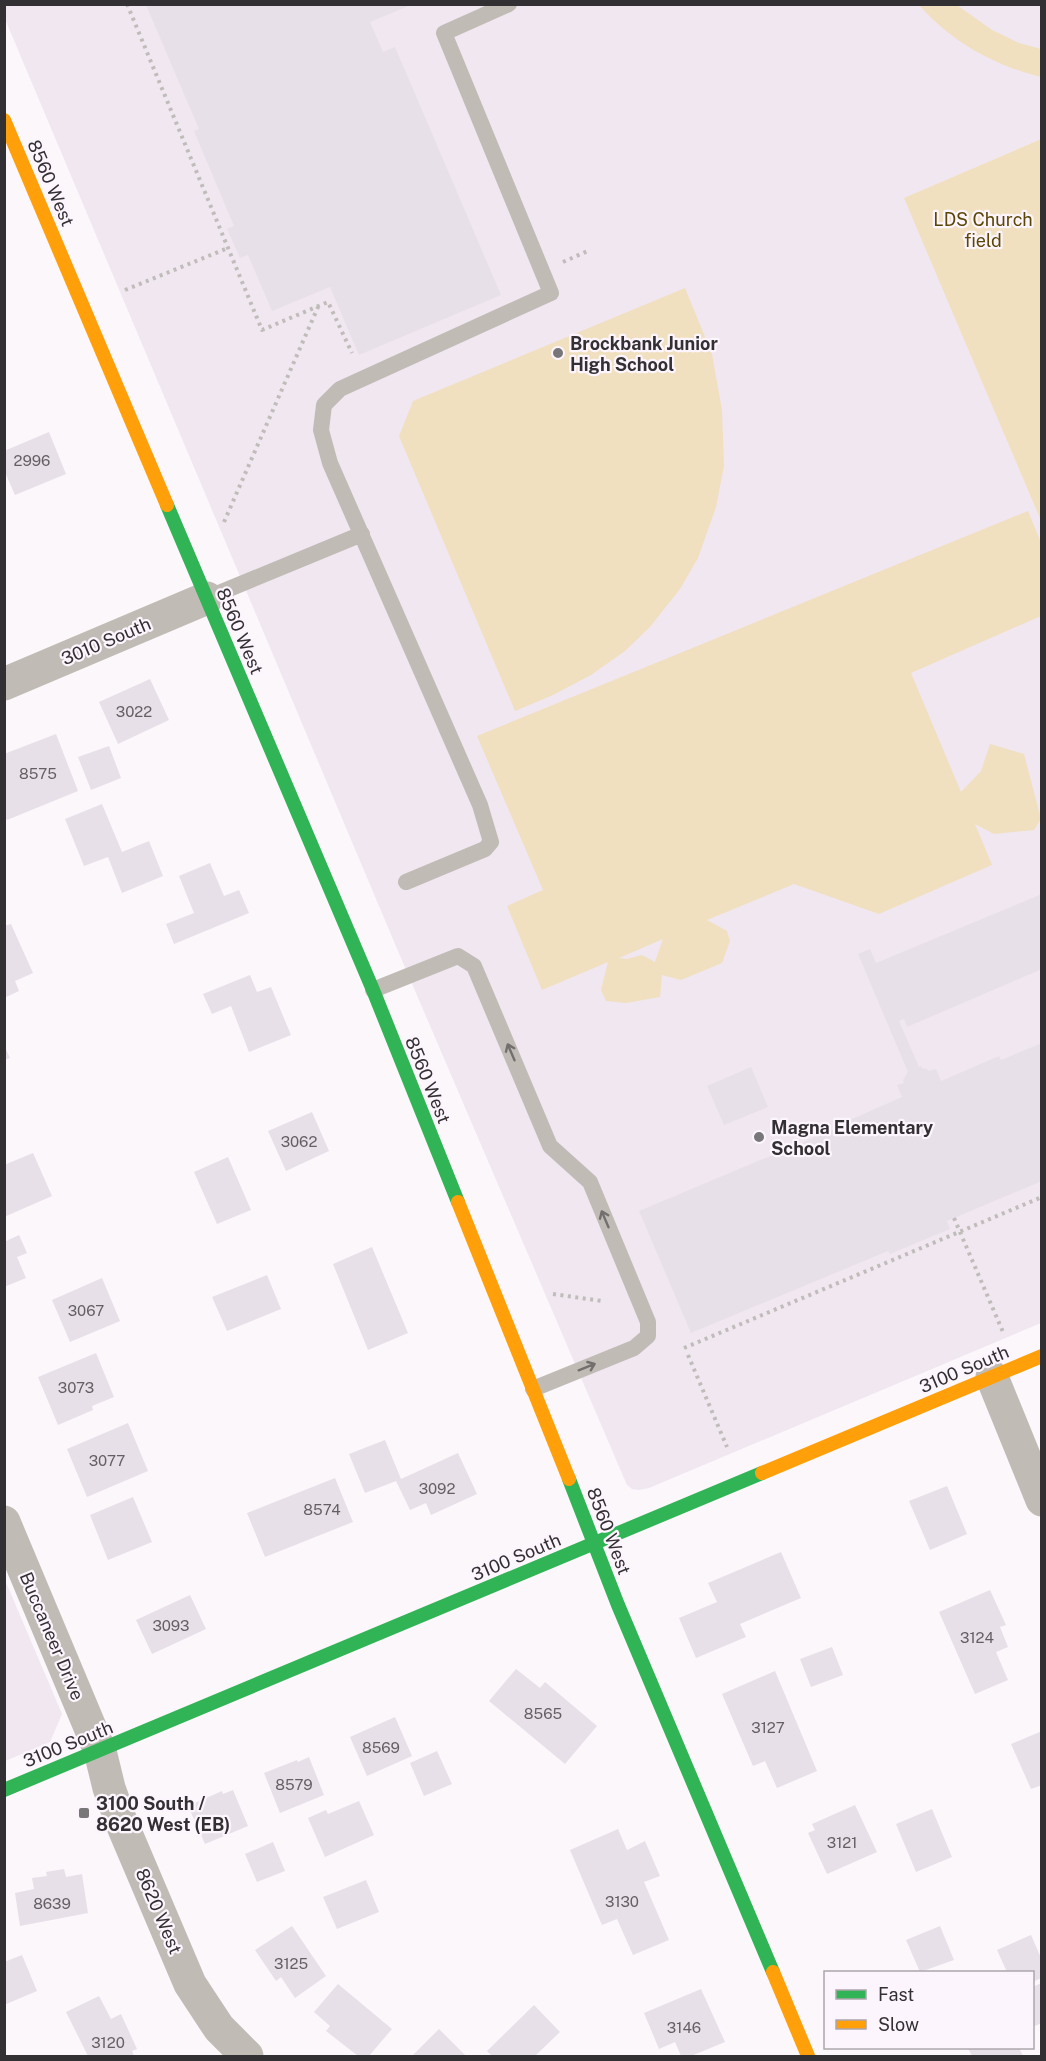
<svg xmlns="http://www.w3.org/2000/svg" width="1046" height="2061" viewBox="0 0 1046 2061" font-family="'Public Sans',sans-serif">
	<rect width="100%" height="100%" fill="#fbf7fb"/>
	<path fill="#f0e7f0" d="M 4,5 L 1041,5 L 1041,139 L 905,198 L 1041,521 L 1041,1323 L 649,1488 L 639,1490 L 632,1489 L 627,1485 L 398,951 L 5,19 Z
		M 5,1580 L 62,1714 L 50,1742 L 5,1761 Z"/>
	<path fill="#f0e0bf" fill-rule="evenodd" d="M 919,5 L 957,5 L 992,30 L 1019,43 L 1041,49 L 1041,77 C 993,65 952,42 919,5 Z
		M 1041,139 L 1041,521 L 904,198 Z
		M 685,288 L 712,354 L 722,410 L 724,466 L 716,507 L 698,558 L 680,589 L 650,627 L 625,651 L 591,675 L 553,695 L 515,711 L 399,436 L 413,401 Z
		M 1028,511 L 1041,543 L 1041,616 L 911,673 L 961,792 L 981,771 L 990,744 L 1024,754 L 1041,819 L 1034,830 L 994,834 L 975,824 L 992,865 L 879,914 L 794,884 L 707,920 L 727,931 L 730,941 L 722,963 L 681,980 L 662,975 L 660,997 L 626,1003 L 606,1001 L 601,990 L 608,962 L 542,990 L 507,906 L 543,890 L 477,736 ZM 663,939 L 655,962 L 642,955 L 627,959 L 619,958 Z"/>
	<path fill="#e8e0e8" d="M 146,5 L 411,5 L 370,22 L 383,52 L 395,47 L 501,295 L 359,355 L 330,287 L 272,311 L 248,255 L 240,258 L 227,229 L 234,226 L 194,131 L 199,129 Z
		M 49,432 L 66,474 L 15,495 L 4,470 L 4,451 Z
		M 150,679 L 169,720 L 118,744 L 99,702 Z
		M 56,734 L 78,791 L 7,820 L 4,815 L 4,754 Z
		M 109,746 L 121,778 L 91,790 L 78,757 Z
		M 102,804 L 122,852 L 149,841 L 163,876 L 122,893 L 108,857 L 84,866 L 65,819 Z
		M 210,863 L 224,896 L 239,890 L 249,913 L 174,944 L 166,924 L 194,913 L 179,876 Z
		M 1042,894 L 1042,969 L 907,1027 L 904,1019 L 899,1021 L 919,1067 L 921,1066 L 923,1069 L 925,1068 L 929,1071 L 936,1069 L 941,1081 L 999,1056 L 1001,1060 L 1042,1043 L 1042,1181 L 947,1221 L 950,1229 L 890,1254 L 888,1251 L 691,1333 L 639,1211 L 837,1128 L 836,1126 L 902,1097 L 897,1085 L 904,1083 L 903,1080 L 908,1072 L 858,954 L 870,949 L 876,963 Z
		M 11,924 L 33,973 L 15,981 L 19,991 L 4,998 L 4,926 Z
		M 250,975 L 257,992 L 271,987 L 291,1035 L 249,1052 L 231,1006 L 212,1014 L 203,994 Z
		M 4,1045 L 10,1058 L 4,1060 Z
		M 751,1067 L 768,1107 L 724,1125 L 707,1086 Z
		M 312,1112 L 329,1151 L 286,1171 L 268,1131 Z
		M 33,1153 L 52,1196 L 4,1217 L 4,1165 Z
		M 228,1157 L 251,1210 L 217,1224 L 194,1172 Z
		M 19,1235 L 27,1253 L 17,1257 L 26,1278 L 4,1287 L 4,1242 Z
		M 372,1247 L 408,1333 L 368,1350 L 333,1264 Z
		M 267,1275 L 281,1309 L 227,1331 L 212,1297 Z
		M 102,1278 L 120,1321 L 70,1342 L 52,1300 Z
		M 96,1353 L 114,1397 L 92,1406 L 93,1410 L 58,1425 L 38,1377 Z
		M 128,1423 L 148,1471 L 87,1497 L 67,1449 Z
		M 385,1440 L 401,1479 L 458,1453 L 477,1494 L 431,1515 L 426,1503 L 410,1510 L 396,1481 L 365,1493 L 349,1454 Z
		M 335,1478 L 353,1522 L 265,1557 L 247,1513 Z
		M 947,1486 L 967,1534 L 930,1550 L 909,1501 Z
		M 133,1497 L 152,1542 L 108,1560 L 90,1515 Z
		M 781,1552 L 801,1598 L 740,1624 L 746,1637 L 696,1658 L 679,1618 L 717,1602 L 708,1583 Z
		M 990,1590 L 1006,1625 L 1000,1627 L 1008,1647 L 996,1652 L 1008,1680 L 975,1694 L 939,1612 Z
		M 190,1595 L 206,1629 L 152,1654 L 136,1620 Z
		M 832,1647 L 843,1675 L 811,1687 L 800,1659 Z
		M 516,1669 L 540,1688 L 545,1682 L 597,1726 L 565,1764 L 489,1701 Z
		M 775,1671 L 817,1771 L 777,1788 L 765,1761 L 753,1766 L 722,1694 Z
		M 395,1717 L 412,1756 L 367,1776 L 350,1737 Z
		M 1042,1731 L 1042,1785 L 1031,1789 L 1011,1744 Z
		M 437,1751 L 452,1784 L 424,1796 L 410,1763 Z
		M 309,1757 L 324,1795 L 280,1813 L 264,1773 L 297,1760 L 298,1762 Z
		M 233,1790 L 248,1826 L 205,1844 L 188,1806 L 222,1791 L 223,1794 Z
		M 359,1801 L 374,1835 L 325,1857 L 308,1818 L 326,1810 L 328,1814 Z
		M 855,1805 L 877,1852 L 827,1874 L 808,1833 L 815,1830 L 812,1824 Z
		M 932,1809 L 952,1857 L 916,1872 L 896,1824 Z
		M 618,1829 L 627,1850 L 645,1841 L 660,1876 L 644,1882 L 669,1940 L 633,1955 L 617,1919 L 602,1925 L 570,1850 Z
		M 273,1842 L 285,1871 L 257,1882 L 245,1854 Z
		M 64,1869 L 66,1877 L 82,1874 L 88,1913 L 20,1926 L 15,1893 L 34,1889 L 32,1878 L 47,1876 L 46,1872 Z
		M 366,1880 L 379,1912 L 337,1929 L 323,1897 Z
		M 292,1926 L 326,1976 L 295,1998 L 281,1977 L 276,1981 L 255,1950 Z
		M 940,1926 L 954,1960 L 920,1972 L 906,1940 Z
		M 1031,1935 L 1042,1960 L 1042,1978 L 1032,1982 L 1032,1972 L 1007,1972 L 997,1950 Z
		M 22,1955 L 37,1991 L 4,2005 L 4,1962 Z
		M 1042,1983 L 1042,2023 L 1032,2027 L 1032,1987 Z
		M 338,1984 L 392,2029 L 369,2056 L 358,2056 L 326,2031 L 330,2026 L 314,2012 Z
		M 701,1989 L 725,2042 L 691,2056 L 681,2056 L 675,2042 L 659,2049 L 644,2013 Z
		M 99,1996 L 111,2019 L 121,2014 L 137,2049 L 132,2051 L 134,2056 L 88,2056 L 66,2012 Z
		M 534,2005 L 560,2032 L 535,2056 L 492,2056 L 487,2051 Z
		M 439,2029 L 466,2056 L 412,2056 Z
		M 968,2048 L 1019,2048 L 1023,2056 L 972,2056 Z"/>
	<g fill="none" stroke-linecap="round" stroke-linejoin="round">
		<path stroke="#c0bcb9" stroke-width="4" stroke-dasharray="3 4.5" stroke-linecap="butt" d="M 127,4 L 262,330 L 328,302 L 352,353
			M 563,262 L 590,250
			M 125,290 L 228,248
			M 224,522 L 318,307
			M 954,1218 L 1003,1332
			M 553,1294 L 602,1301
			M 684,1348 L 1042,1197
			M 688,1355 L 727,1447"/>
		<path stroke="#c0bcb5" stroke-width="16" d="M 207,598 L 362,534
			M 406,882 L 485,849 L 491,842 L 480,805 L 330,463 L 321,430 L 324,405 L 340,389 L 551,293 L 444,33 L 509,4
			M 373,990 L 458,956 L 474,966 L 550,1146 L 590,1182 L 648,1322 L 648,1336 L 634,1348 L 533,1389"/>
		<path stroke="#c0bcb5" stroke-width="33" d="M 4,684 L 207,598
			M 992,1377 L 1042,1500
			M 4,1522 L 100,1751 L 109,1788 L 122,1824 L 190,1984 L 219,2028 L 247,2056"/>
		<path stroke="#30b455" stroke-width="14" d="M 167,505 L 373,990 L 458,1202
			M 569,1479 L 618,1605 L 773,1972
			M 4,1790 L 762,1473"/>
		<path stroke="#ff9f0a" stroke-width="14" d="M 4,120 L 167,505
			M 458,1202 L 569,1479
			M 762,1473 L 1042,1356
			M 773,1972 L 808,2056"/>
	</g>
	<defs><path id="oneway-shaft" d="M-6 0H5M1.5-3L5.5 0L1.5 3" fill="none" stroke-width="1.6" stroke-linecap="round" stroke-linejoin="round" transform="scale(1.5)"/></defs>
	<g stroke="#726f6e">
		<use href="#oneway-shaft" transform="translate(511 1052) rotate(-113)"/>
		<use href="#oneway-shaft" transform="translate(605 1219) rotate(-113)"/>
		<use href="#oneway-shaft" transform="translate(587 1367) rotate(-22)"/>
	</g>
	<g fill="#797679" stroke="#fdf5fd" stroke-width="2">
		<circle cx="558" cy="353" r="6"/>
		<circle cx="759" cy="1137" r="6"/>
		<rect x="78" y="1807" width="12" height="12" rx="3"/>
	</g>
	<g text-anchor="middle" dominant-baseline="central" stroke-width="4.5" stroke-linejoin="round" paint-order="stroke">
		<g font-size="15" fill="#635f63">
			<text x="32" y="460">2996</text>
			<text x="134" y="711">3022</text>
			<text x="38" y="773">8575</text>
			<text x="299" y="1141">3062</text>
			<text x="86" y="1310">3067</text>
			<text x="76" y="1387">3073</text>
			<text x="107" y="1460">3077</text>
			<text x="437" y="1488">3092</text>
			<text x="322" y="1509">8574</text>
			<text x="171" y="1625">3093</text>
			<text x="977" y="1637">3124</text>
			<text x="543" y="1713">8565</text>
			<text x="768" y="1727">3127</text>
			<text x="381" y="1747">8569</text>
			<text x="294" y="1784">8579</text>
			<text x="842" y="1842">3121</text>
			<text x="622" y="1901">3130</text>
			<text x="52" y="1903">8639</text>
			<text x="291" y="1963">3125</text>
			<text x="684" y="2027">3146</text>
			<text x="108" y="2042">3120</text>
		</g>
		<g font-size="18" fill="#333033" stroke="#fdf5fd">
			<text transform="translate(51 183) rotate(67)">8560 West</text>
			<text transform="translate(240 631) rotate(67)">8560 West</text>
			<text transform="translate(106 641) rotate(-23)">3010 South</text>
			<text transform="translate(428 1080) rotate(68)">8560 West</text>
			<text transform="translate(964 1369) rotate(-23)">3100 South</text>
			<text transform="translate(609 1531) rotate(69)">8560 West</text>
			<text transform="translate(516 1557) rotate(-23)">3100 South</text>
			<text transform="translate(52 1636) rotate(67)">Buccaneer Drive</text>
			<text transform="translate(68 1744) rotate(-22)">3100 South</text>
			<text transform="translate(159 1911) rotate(67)">8620 West</text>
		</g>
		<g font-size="18" fill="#5b4603" stroke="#fdf5fd">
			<text x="983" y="219">LDS Church<tspan x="983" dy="21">field</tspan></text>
		</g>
		<g font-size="18" font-weight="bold" fill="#333033" stroke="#fdf5fd" text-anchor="start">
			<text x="570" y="343">Brockbank Junior<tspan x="570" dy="21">High School</tspan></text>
			<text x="771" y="1127">Magna Elementary<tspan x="771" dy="21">School</tspan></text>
			<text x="96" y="1803">3100 South /<tspan x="96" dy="21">8620 West (EB)</tspan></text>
		</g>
	</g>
	<rect width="1046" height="2061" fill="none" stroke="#333033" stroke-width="12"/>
	<rect x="824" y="1971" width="210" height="78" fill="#fdf5fd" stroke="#aca6ac" stroke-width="1.5"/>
	<rect x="836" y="1990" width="30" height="9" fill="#30b455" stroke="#aca6ac" stroke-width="1.5"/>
	<text x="878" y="2001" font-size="18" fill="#333033">Fast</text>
	<rect x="836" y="2020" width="30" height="9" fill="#ff9f0a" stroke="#aca6ac" stroke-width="1.5"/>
	<text x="878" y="2031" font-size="18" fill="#333033">Slow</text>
</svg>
